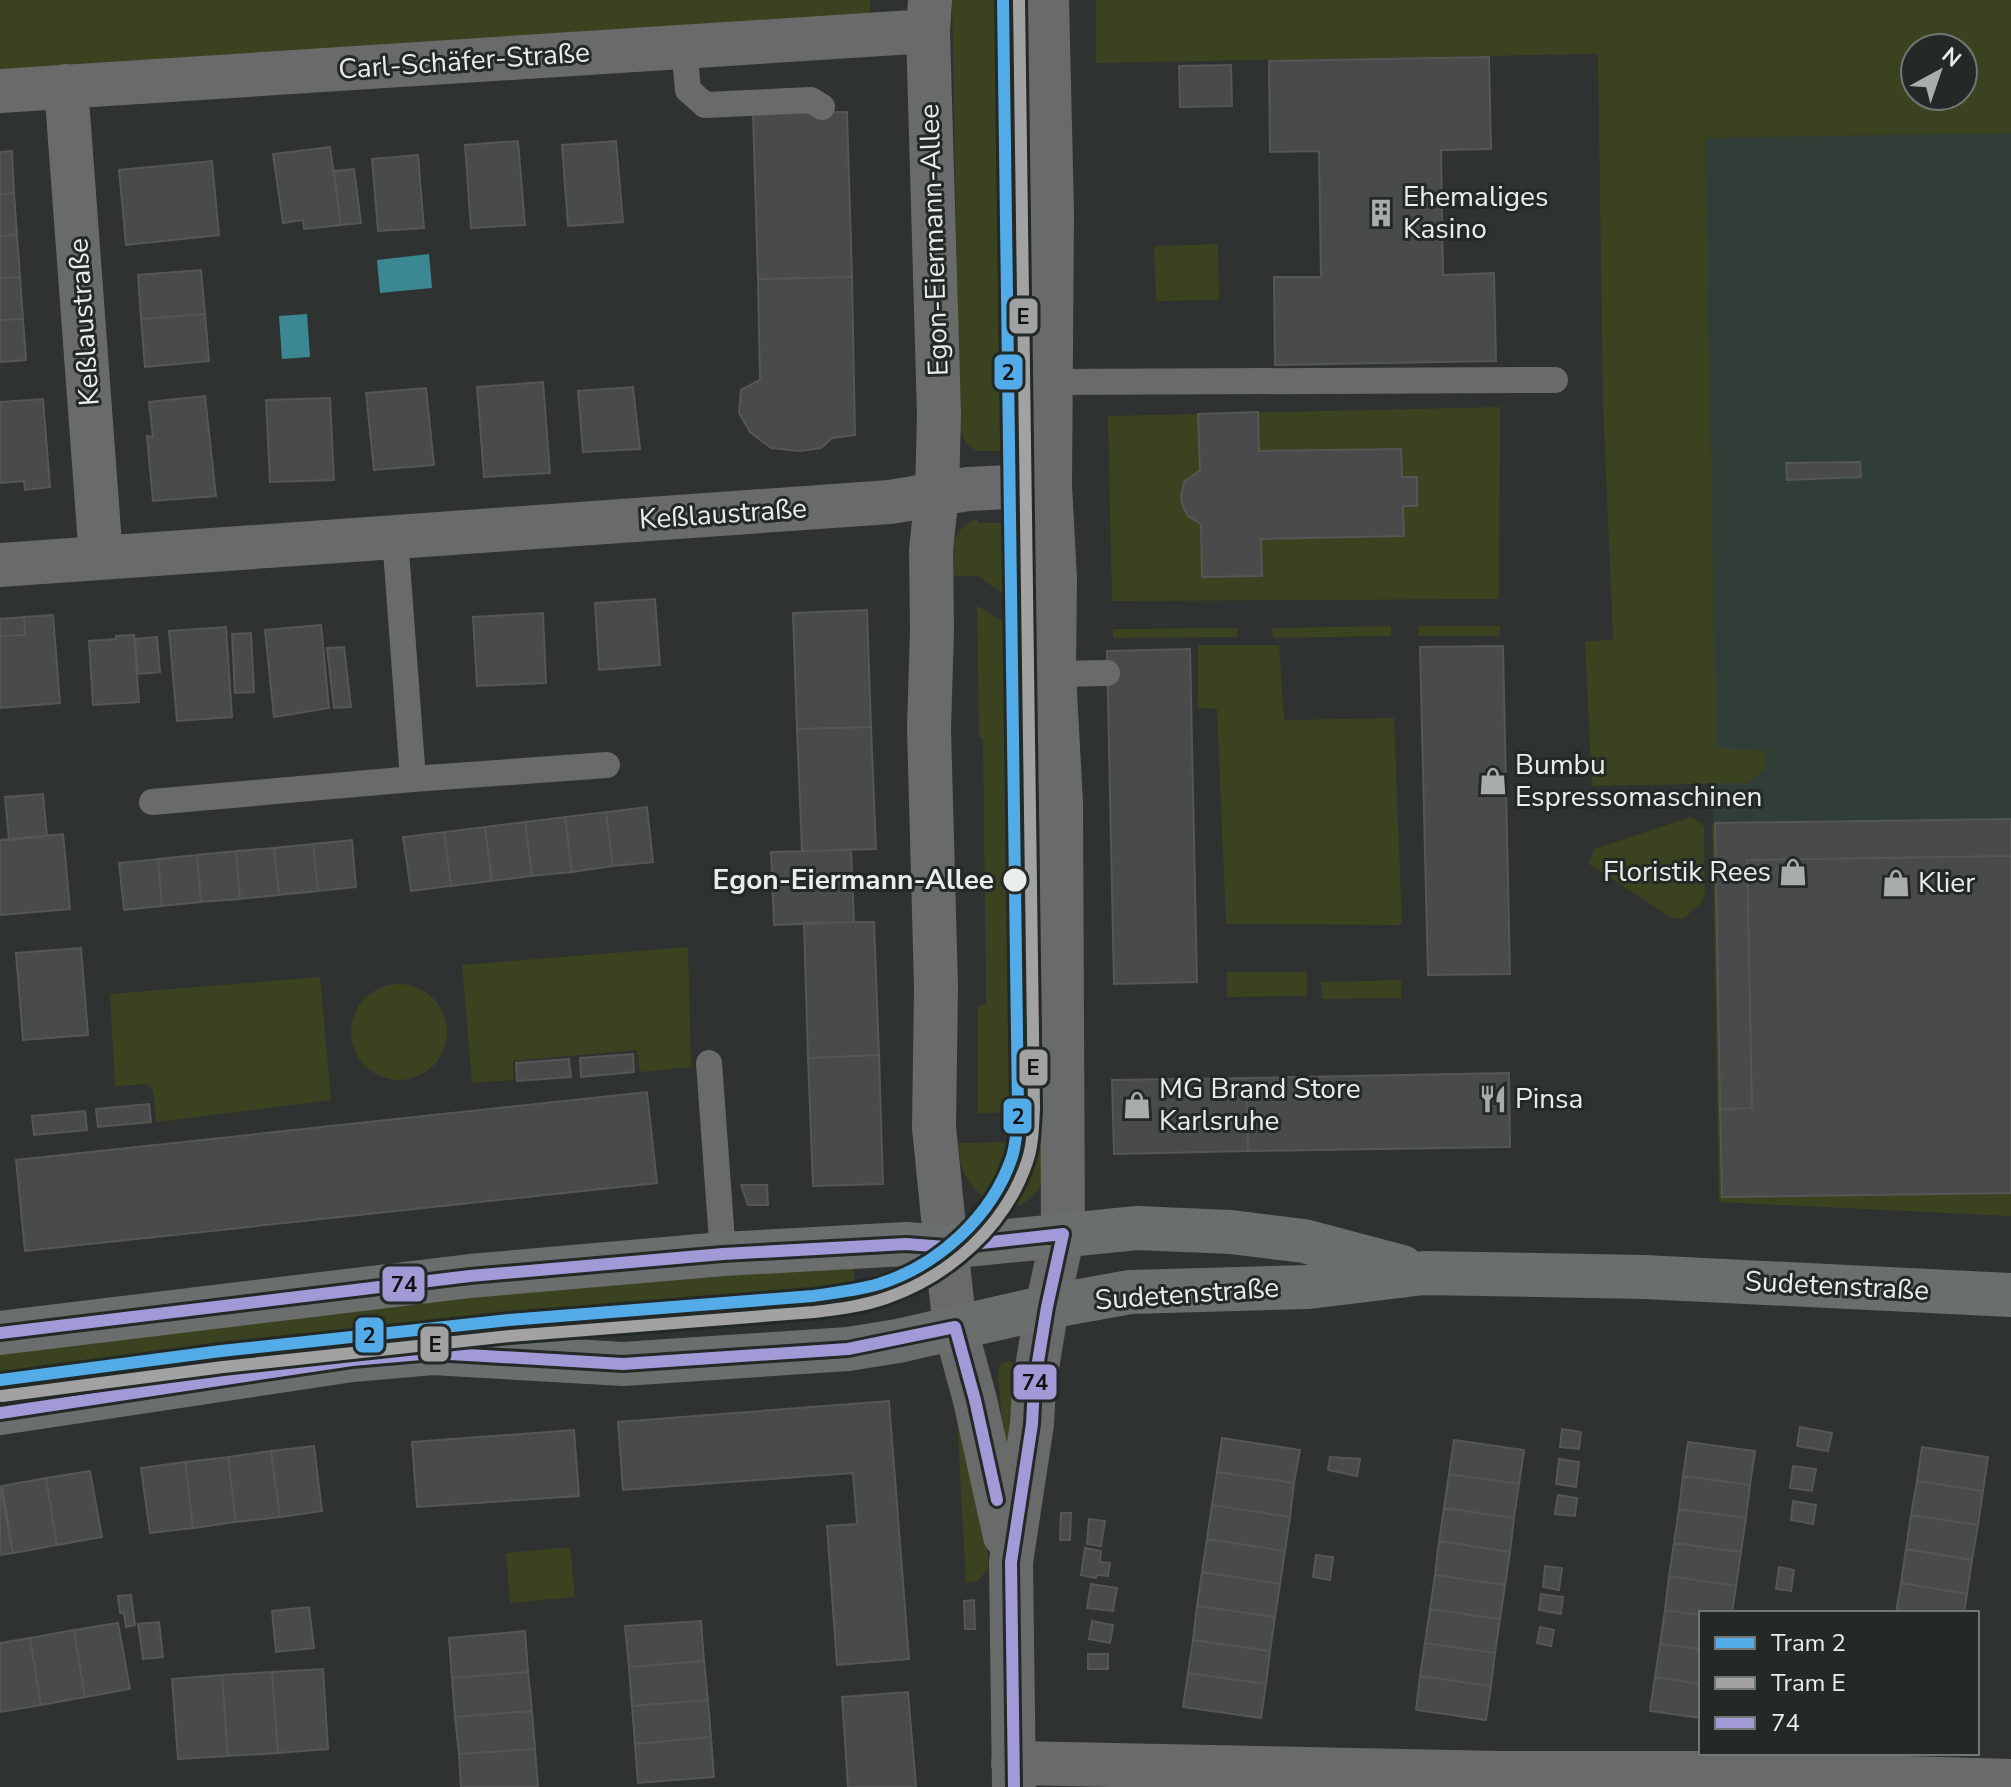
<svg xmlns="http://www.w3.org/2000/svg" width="2011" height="1787" viewBox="0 0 2011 1787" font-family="'Nunito Sans',sans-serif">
	<rect width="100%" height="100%" fill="#2e3230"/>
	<path fill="#313d37" d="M 2011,133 L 2011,1216 L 1719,1202 L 1704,138 Z"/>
	<path fill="#3b4220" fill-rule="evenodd" d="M 0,0 L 870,0 L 871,20 L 0,74 Z
		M 952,0 L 1034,0 L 1036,433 L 1017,454 L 1016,451 L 976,451 L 966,443 L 960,431 Z
		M 1096,0 L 2011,0 L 2011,133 L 1705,138 L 1716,748 L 1766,751 L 1766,769 L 1748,783 L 1592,786 L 1585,642 L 1613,639 L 1603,403 L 1598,54 L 1096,63 ZM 1915,48 L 1963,48 L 1963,96 L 1915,96 Z
		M 1218,244 L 1219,300 L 1156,301 L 1154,246 Z
		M 1500,407 L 1499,599 L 1112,601 L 1108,416 Z
		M 1022,518 L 1030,524 L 1045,568 L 1024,569 L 1024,609 L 978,576 L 950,576 C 952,552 950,527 978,519 L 978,523 L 1021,523 Z
		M 977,605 L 1025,637 L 1027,1005 L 1034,1006 L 1035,1112 L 978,1113 L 978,1006 L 986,1005 L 983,738 L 979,737 Z
		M 1391,626 L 1391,636 L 1273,638 L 1272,628 Z
		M 1418,626 L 1500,626 L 1500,636 L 1418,636 Z
		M 1238,628 L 1237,637 L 1113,638 L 1113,629 Z
		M 1198,645 L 1279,645 L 1284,720 L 1394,718 L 1402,925 L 1226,924 L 1217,709 L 1198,708 Z
		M 1691,817 L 1704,826 L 1705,893 L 1701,903 L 1683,919 L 1672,918 L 1589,864 L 1594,849 Z
		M 1715,823 L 1722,1197 L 2011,1193 L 2011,1216 L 1719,1202 L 1712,824 Z
		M 688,947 L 691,1067 L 640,1072 L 637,1050 L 513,1061 L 513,1080 L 472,1083 L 462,965 Z
		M 1227,972 L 1307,972 L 1307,996 L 1227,997 Z
		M 320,977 L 331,1100 L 156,1122 L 153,1090 L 147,1084 L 115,1086 L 110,994 Z
		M 1401,980 L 1401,998 L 1322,999 L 1321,982 Z
		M351 1032a48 48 0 1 1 96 0a48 48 0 1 1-96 0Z
		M 1055,1141 C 1047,1175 1042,1205 1001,1210 C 973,1190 960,1178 958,1143 Z
		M 853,1262 L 857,1315 L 571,1338 L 466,1337 L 0,1391 L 0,1348 L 111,1330 Z
		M 1008,1361 L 1014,1363 L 1017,1369 L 1017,1460 L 1005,1461 L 998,1371 L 1001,1364 Z
		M 957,1419 L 976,1458 L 989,1567 L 978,1581 L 966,1583 Z
		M 570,1547 L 575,1597 L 510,1603 L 506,1553 Z"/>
	<path fill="#3c8892" d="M 429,254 L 432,288 L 380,293 L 377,260 Z
		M 307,314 L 310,357 L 282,359 L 279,316 Z"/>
	<path fill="#484b49" stroke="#545755" stroke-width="2" d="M 1489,57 L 1491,149 L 1441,150 L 1443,275 L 1494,273 L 1496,361 L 1275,365 L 1274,277 L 1321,277 L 1319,151 L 1270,152 L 1269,61 Z
		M 1231,65 L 1232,106 L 1180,107 L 1179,66 Z
		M 847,112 L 852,277 L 758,279 L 753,114 Z
		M 518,141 L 525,225 L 471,228 L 465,145 Z
		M 616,141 L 623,222 L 568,226 L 562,145 Z
		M 330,147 L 341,225 L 304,229 L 303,220 L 283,223 L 273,154 Z
		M 12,151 L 14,193 L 0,194 L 0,152 Z
		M 418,155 L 424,228 L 378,231 L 372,159 Z
		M 212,161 L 219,235 L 126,245 L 119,170 Z
		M 354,169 L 361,223 L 341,225 L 334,171 Z
		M 14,193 L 17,235 L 0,236 L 0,194 Z
		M 17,235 L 20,277 L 0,278 L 0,236 Z
		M 201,270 L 205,314 L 141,319 L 138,275 Z
		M 20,277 L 23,319 L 0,320 L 0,278 Z
		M 852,277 L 855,435 L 832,438 L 821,448 L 800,451 L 771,448 L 750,432 L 739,413 L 741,390 L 760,380 L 758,279 Z
		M 205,314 L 209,361 L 145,367 L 141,319 Z
		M 23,319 L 26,360 L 0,362 L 0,320 Z
		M 543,382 L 550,473 L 484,477 L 477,387 Z
		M 633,387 L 640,449 L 583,452 L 578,391 Z
		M 426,388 L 434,465 L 374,470 L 366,393 Z
		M 205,396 L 216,496 L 153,501 L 147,436 L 153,437 L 149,402 Z
		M 330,398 L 334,480 L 270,482 L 266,400 Z
		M 43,399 L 50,487 L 25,490 L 24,481 L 0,483 L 0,402 Z
		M 1258,412 L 1259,451 L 1401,449 L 1402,477 L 1417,477 L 1417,506 L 1403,506 L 1404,536 L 1261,539 L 1262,576 L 1202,577 L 1201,524 L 1188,516 L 1183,507 L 1181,497 L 1184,482 L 1200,470 L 1198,414 Z
		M 1860,462 L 1861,477 L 1787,480 L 1786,463 Z
		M 655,599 L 660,665 L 599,670 L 595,603 Z
		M 867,610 L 871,727 L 797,729 L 793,613 Z
		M 543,613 L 546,683 L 477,686 L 473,617 Z
		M 53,615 L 60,703 L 0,708 L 0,636 L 25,635 L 24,617 Z
		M 24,617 L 25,635 L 0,636 L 0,619 Z
		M 321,625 L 329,708 L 274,717 L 265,630 Z
		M 226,627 L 232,717 L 177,721 L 169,631 Z
		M 251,633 L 254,692 L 235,693 L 232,634 Z
		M 134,635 L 139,702 L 93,705 L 89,641 L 116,639 L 116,636 Z
		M 157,637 L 160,672 L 138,674 L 135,639 Z
		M 1503,646 L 1510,974 L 1428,975 L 1420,647 Z
		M 344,647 L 351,707 L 334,708 L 327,648 Z
		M 1190,649 L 1197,982 L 1114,984 L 1107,651 Z
		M 871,727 L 876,849 L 802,851 L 797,729 Z
		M 43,794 L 47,836 L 9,840 L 5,797 Z
		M 647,807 L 653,862 L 613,866 L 606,812 Z
		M 606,812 L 613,866 L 572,872 L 565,817 Z
		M 565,817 L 572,872 L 532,876 L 525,822 Z
		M 2011,819 L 2011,856 L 1747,860 L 1752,1108 L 1720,1109 L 1715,823 Z
		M 525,822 L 532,876 L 492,881 L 485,827 Z
		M 485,827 L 492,881 L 451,886 L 444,832 Z
		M 444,832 L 451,886 L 411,891 L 403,837 Z
		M 63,834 L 70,909 L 0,915 L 0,840 Z
		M 352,840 L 356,887 L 318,891 L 313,844 Z
		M 313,844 L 318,891 L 279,895 L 274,848 Z
		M 274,848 L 279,895 L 240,899 L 236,851 Z
		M 851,850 L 854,922 L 774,925 L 771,852 Z
		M 236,851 L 240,899 L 201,902 L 197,855 Z
		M 197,855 L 201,902 L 162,906 L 158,859 Z
		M 2011,856 L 2011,1193 L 1722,1197 L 1720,1109 L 1752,1108 L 1747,860 Z
		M 158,859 L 162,906 L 124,910 L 119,863 Z
		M 874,922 L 879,1055 L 808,1058 L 804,923 Z
		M 81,948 L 88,1035 L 23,1040 L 16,953 Z
		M 633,1054 L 634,1072 L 581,1077 L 580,1058 Z
		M 879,1055 L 883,1184 L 813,1186 L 808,1058 Z
		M 569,1059 L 571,1077 L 517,1081 L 516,1063 Z
		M 1509,1073 L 1510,1147 L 1248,1151 L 1246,1078 Z
		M 1246,1078 L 1248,1151 L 1114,1154 L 1112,1080 Z
		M 647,1092 L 657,1183 L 25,1251 L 16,1160 Z
		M 149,1104 L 151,1122 L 98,1127 L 96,1109 Z
		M 85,1111 L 87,1130 L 34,1135 L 32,1116 Z
		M 741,1185 L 767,1185 L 768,1205 L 748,1205 Z
		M 889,1401 L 909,1659 L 837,1665 L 827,1526 L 857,1524 L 853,1473 L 623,1490 L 618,1422 Z
		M 1800,1427 L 1832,1433 L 1828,1451 L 1797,1446 Z
		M 1562,1429 L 1581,1432 L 1579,1449 L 1560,1447 Z
		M 574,1430 L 579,1496 L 417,1507 L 412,1442 Z
		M 1222,1438 L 1300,1450 L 1294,1483 L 1217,1472 Z
		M 1454,1440 L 1524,1450 L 1519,1484 L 1449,1474 Z
		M 1688,1442 L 1755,1451 L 1750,1485 L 1683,1476 Z
		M 314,1446 L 322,1511 L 280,1517 L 271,1451 Z
		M 1922,1447 L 1988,1457 L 1983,1491 L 1917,1481 Z
		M 271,1451 L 280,1517 L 236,1522 L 228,1457 Z
		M 228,1457 L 236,1522 L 193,1528 L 185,1462 Z
		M 1330,1457 L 1360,1459 L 1357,1476 L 1328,1470 Z
		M 1559,1459 L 1579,1462 L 1576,1487 L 1556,1484 Z
		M 185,1462 L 193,1528 L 150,1533 L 141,1468 Z
		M 1793,1466 L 1816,1469 L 1812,1491 L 1790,1488 Z
		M 90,1471 L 102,1537 L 57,1545 L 46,1478 Z
		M 1217,1472 L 1294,1483 L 1290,1517 L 1212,1505 Z
		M 1449,1474 L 1519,1484 L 1514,1518 L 1444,1508 Z
		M 1683,1476 L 1750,1485 L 1746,1518 L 1679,1509 Z
		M 46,1478 L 57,1545 L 13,1553 L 2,1486 Z
		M 1917,1481 L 1983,1491 L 1978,1525 L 1911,1515 Z
		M 0,1486 L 13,1553 L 0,1555 Z
		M 1558,1495 L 1577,1498 L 1575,1516 L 1555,1514 Z
		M 1793,1501 L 1816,1505 L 1813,1524 L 1791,1520 Z
		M 1212,1505 L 1290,1517 L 1285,1551 L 1207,1539 Z
		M 1444,1508 L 1514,1518 L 1510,1552 L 1439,1541 Z
		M 1679,1509 L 1746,1518 L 1741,1552 L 1674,1543 Z
		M 1061,1513 L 1071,1513 L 1070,1540 L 1060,1540 Z
		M 1911,1515 L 1978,1525 L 1972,1560 L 1906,1549 Z
		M 1089,1519 L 1105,1521 L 1101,1546 L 1087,1544 Z
		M 1207,1539 L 1285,1551 L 1280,1584 L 1202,1572 Z
		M 1439,1541 L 1510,1552 L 1505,1585 L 1435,1575 Z
		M 1674,1543 L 1741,1552 L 1736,1586 L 1669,1576 Z
		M 1085,1548 L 1101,1551 L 1100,1562 L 1110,1563 L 1108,1576 L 1097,1575 L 1096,1578 L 1081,1575 Z
		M 1906,1549 L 1972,1560 L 1967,1594 L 1901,1583 Z
		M 1316,1555 L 1333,1557 L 1330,1580 L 1313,1577 Z
		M 1545,1566 L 1562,1568 L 1559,1590 L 1543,1587 Z
		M 1779,1567 L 1794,1570 L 1791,1591 L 1776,1589 Z
		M 1202,1572 L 1280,1584 L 1275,1617 L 1197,1606 Z
		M 1435,1575 L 1505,1585 L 1500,1619 L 1430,1609 Z
		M 1669,1576 L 1736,1586 L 1732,1613 L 1701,1615 L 1665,1610 Z
		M 1901,1583 L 1967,1594 L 1964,1613 L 1896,1613 Z
		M 1091,1584 L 1117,1588 L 1113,1611 L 1087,1608 Z
		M 1541,1594 L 1563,1597 L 1561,1614 L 1539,1610 Z
		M 131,1595 L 135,1625 L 126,1627 L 124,1613 L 120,1613 L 118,1596 Z
		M 974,1600 L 975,1629 L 965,1629 L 964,1601 Z
		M 1197,1606 L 1275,1617 L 1270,1651 L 1193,1640 Z
		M 309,1607 L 314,1648 L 276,1652 L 272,1611 Z
		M 1430,1609 L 1500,1619 L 1495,1653 L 1425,1643 Z
		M 1665,1610 L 1701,1615 L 1701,1649 L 1660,1644 Z
		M 701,1621 L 704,1661 L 629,1667 L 625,1626 Z
		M 1092,1621 L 1113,1625 L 1110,1643 L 1089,1639 Z
		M 159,1622 L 163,1657 L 143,1659 L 138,1624 Z
		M 118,1623 L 130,1689 L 85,1697 L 74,1630 Z
		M 1540,1627 L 1554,1630 L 1551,1646 L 1537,1643 Z
		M 74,1630 L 85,1697 L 41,1705 L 30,1638 Z
		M 525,1631 L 528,1672 L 452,1678 L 449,1638 Z
		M 30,1638 L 41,1705 L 0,1712 L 0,1643 Z
		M 1193,1640 L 1270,1651 L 1266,1684 L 1188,1673 Z
		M 1425,1643 L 1495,1653 L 1491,1686 L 1420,1676 Z
		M 1660,1644 L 1701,1649 L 1701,1684 L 1655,1677 Z
		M 1088,1654 L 1108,1654 L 1108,1669 L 1088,1669 Z
		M 704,1661 L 708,1700 L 632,1706 L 629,1667 Z
		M 323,1669 L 328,1749 L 278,1753 L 272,1672 Z
		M 272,1672 L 278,1753 L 228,1756 L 222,1675 Z
		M 528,1672 L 532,1711 L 455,1717 L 452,1678 Z
		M 1188,1673 L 1266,1684 L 1261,1718 L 1183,1707 Z
		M 222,1675 L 228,1756 L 178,1759 L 172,1679 Z
		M 1420,1676 L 1491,1686 L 1486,1720 L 1416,1710 Z
		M 1655,1677 L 1701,1684 L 1701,1718 L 1650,1711 Z
		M 908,1692 L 916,1787 L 848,1787 L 842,1697 Z
		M 708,1700 L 711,1737 L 635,1744 L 632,1706 Z
		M 532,1711 L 535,1749 L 459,1754 L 455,1717 Z
		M 711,1737 L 714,1777 L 638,1783 L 635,1744 Z
		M 535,1749 L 538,1787 L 461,1787 L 459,1754 Z"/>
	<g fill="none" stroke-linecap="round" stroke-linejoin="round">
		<path stroke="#696b6b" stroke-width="26" d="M 684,47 L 688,90 L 705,105 L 811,100 L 822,107
			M 1049,382 L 1555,380
			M 395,537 L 413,779
			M 1054,674 L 1107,673
			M 152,802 L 413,779 L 607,765
			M 709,1063 L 723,1254"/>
		<path stroke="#696b6b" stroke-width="44" d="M 930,0 L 928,31 L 939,415 L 937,493 L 931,550 L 932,630 L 929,728 L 936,987 L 934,1127 L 946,1247
			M 1047,0 L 1052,211 L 1050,485 L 1055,579 L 1054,674 L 1061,803 L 1063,1234
			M 66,86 L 101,558
			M 0,91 L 928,31
			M 0,565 L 890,502 L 968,489 L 1050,485
			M 1013,1763 L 1501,1773 L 1730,1773 L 2011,1781"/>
		<path stroke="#696b6b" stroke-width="44" d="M 946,1247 L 955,1327 L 975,1400 L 1005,1536
			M 1014,1787 L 1011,1562 L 1032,1424 L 1034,1386 L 1047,1307 L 1063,1234"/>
		<path stroke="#6a6e6c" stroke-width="44" d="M 0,1333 L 470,1276 L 723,1254 L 906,1244 L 946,1247 L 1137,1228 L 1231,1232 L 1304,1241 L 1402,1267
			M 0,1413 L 352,1360 L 433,1353 L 623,1364 L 848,1349 L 898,1341 L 1047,1307 L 1130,1292 L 1309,1287 L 1424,1273 L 1644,1277 L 2011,1295"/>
		<defs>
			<path id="bus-1" d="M 0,1333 L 470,1276 L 723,1254 L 906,1244 L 946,1247 L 1063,1234 L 1047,1307 L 1034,1386 L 1032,1424 L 1011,1562 L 1014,1787
				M 0,1413 L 352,1360 L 433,1353 L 623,1364 L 848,1349 L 955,1327 L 975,1400 L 997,1500"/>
		</defs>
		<use href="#bus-1" stroke="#232926" stroke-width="18"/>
		<use href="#bus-1" stroke="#a19ad6" stroke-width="12"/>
		<defs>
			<path id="tram-1" d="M 0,1380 L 221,1351 L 509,1320 L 813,1296 C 835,1293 858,1290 879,1284 C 939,1265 992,1216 1012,1157 C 1017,1141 1017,1124 1018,1108 L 1003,0"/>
			<path id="tram-2" d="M 2,1396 L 223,1367 L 510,1336 L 814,1312 C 839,1309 863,1306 886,1298 C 950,1276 1005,1226 1027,1162 C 1033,1145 1033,1126 1034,1108 L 1019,0"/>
		</defs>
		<use href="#tram-1" stroke="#232926" stroke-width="18"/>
		<use href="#tram-2" stroke="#232926" stroke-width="18"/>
		<use href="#tram-1" stroke="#53ace8" stroke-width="12"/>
		<use href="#tram-2" stroke="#a2a2a2" stroke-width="12"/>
	</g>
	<defs>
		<symbol id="building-bare" viewBox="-9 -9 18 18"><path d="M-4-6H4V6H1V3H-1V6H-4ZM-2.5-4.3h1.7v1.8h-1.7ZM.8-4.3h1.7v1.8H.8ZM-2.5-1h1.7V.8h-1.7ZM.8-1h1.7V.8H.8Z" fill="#a8acaa" stroke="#232926" stroke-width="2.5" paint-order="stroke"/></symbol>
		<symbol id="shop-bare" viewBox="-9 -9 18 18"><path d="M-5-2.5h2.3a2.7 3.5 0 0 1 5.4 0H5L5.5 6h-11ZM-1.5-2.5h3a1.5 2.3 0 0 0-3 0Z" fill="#a8acaa" stroke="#232926" stroke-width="2.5" paint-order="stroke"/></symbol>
		<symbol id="restaurant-bare" viewBox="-9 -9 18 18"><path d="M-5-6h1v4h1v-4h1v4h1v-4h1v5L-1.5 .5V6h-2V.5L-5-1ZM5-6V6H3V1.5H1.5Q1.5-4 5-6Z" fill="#a8acaa" stroke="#232926" stroke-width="2.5" paint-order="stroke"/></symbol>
	</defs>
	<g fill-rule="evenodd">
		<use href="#building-bare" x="1361" y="193" width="40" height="40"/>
		<use href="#shop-bare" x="1473" y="761" width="40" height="40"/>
		<use href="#shop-bare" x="1773" y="852" width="40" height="40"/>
		<use href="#shop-bare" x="1876" y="863" width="40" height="40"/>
		<use href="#restaurant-bare" x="1473" y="1079" width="40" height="40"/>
		<use href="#shop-bare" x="1117" y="1085" width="40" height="40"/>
	</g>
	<circle fill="#e9edeb" stroke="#232926" stroke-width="3" cx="1015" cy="880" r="13"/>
	<g text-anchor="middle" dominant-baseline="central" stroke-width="6" stroke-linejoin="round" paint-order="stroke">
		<g font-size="28" fill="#e9edeb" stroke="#232926">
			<text transform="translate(464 61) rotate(-4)">Carl-Schäfer-Straße</text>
			<text transform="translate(934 240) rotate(-92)">Egon-Eiermann-Allee</text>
			<text transform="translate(84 322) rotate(-94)">Keßlaustraße</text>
			<text transform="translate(723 514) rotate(-4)">Keßlaustraße</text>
			<text transform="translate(1837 1286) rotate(3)">Sudetenstraße</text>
			<text transform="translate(1187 1294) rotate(-4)">Sudetenstraße</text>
		</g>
		<g font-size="28" fill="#e9edeb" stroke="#232926" text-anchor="start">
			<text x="1403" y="197">Ehemaliges<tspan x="1403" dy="32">Kasino</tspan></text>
			<text x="1515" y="765">Bumbu<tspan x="1515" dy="32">Espressomaschinen</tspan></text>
			<text x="1771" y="872" text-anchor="end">Floristik Rees</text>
			<text x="1918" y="883">Klier</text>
			<text x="1159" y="1089">MG Brand Store<tspan x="1159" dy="32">Karlsruhe</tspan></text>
			<text x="1515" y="1099">Pinsa</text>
		</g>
		<g font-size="28" font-weight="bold" fill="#e9edeb" stroke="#232926" text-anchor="end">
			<text x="994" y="880">Egon-Eiermann-Allee</text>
		</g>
	</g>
	<g stroke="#232926" stroke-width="3">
		<rect x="1008" y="297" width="31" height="38" rx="8" fill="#a2a2a2"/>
		<rect x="993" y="353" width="31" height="38" rx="8" fill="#53ace8"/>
		<rect x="1018" y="1048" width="31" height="39" rx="8" fill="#a2a2a2"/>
		<rect x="1002" y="1097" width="31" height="38" rx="8" fill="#53ace8"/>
		<rect x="381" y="1265" width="45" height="38" rx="8" fill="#a19ad6"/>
		<rect x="354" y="1316" width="31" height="38" rx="8" fill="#53ace8"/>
		<rect x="419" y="1325" width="31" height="38" rx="8" fill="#a2a2a2"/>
		<rect x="1012" y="1363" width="46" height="38" rx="8" fill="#a19ad6"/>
	</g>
	<g font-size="22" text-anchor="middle" font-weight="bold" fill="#111">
		<text x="1023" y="324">E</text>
		<text x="1008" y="380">2</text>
		<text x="1033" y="1075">E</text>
		<text x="1018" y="1124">2</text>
		<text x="404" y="1292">74</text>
		<text x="369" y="1343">2</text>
		<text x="435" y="1352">E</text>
		<text x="1035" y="1390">74</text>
	</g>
	<rect x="1699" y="1611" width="280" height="144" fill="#232926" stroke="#727775" stroke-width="2"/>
	<rect x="1715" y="1637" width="40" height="12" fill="#53ace8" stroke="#727775" stroke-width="2"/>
	<text x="1771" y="1651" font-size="24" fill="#e9edeb">Tram 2</text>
	<rect x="1715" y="1677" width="40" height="12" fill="#a2a2a2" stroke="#727775" stroke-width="2"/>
	<text x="1771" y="1691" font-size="24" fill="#e9edeb">Tram E</text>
	<rect x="1715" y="1717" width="40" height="12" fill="#a19ad6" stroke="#727775" stroke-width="2"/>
	<text x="1771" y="1731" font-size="24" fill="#e9edeb">74</text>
	<g transform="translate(1939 72) rotate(40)"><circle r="38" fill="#232926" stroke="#727775" stroke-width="2"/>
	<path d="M0-6L14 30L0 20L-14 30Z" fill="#a8acaa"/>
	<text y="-12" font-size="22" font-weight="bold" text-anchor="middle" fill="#e9edeb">N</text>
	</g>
</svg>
